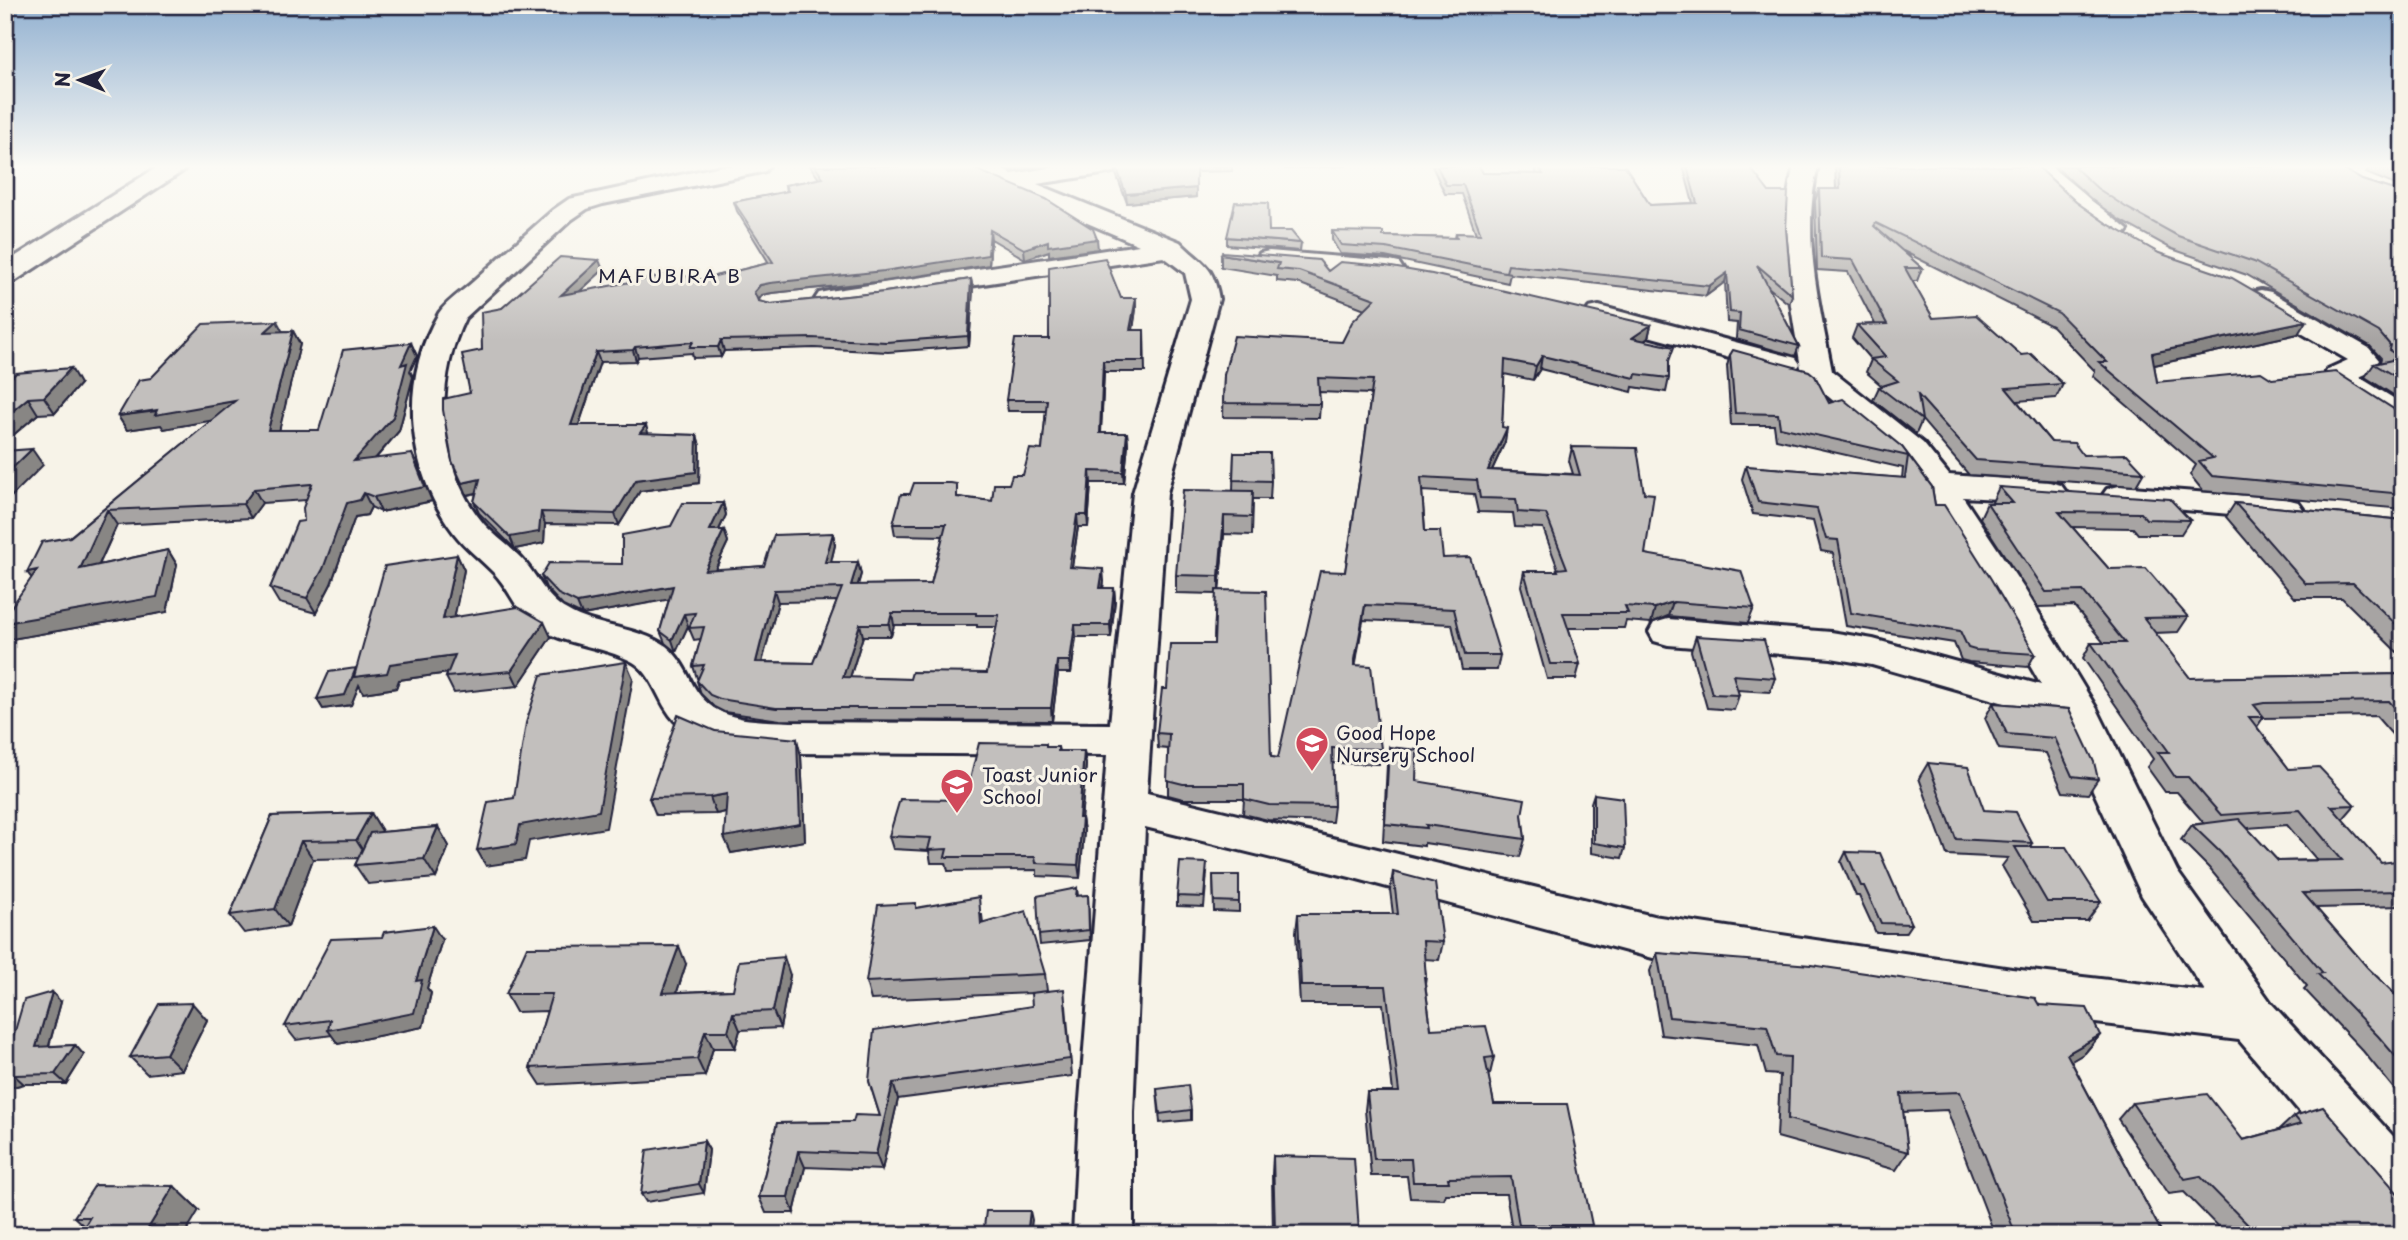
<svg xmlns="http://www.w3.org/2000/svg" width="2408" height="1240" viewBox="0 0 2408 1240" font-family="'Playpen Sans',sans-serif">
	<rect width="100%" height="100%" fill="#f7f3e8"/>
	<filter id="ink" filterUnits="userSpaceOnUse"><feTurbulence type="fractalNoise" baseFrequency=".0143" numOctaves="2"/><feDisplacementMap in="SourceGraphic" scale="14" xChannelSelector="R" yChannelSelector="G"/><feConvolveMatrix kernelMatrix="1 2 1 2 8 2 1 2 1" color-interpolation-filters="sRGB"/></filter>
	<g filter="url(#ink)">
		<g fill="none" stroke-linecap="round" stroke-linejoin="round">
			<defs>
				<path id="minor" d="M 159,166 L 187,166 L 183,171 L 15,281 L 5,283 L 5,263 Z
					M 721,166 L 769,166 L 765,171 L 757,173 L 603,204 L 587,209 L 571,220 L 465,318 C 435,380 436,463 480,519 C 491,534 509,545 522,559 C 538,576 545,598 567,610 C 597,628 636,626 666,646 C 678,655 686,671 693,685 C 715,723 751,720 791,722 L 1110,724 L 1133,493 L 1191,299 L 1185,273 L 1164,257 L 829,307 L 819,305 L 815,299 L 819,293 L 829,291 L 1139,245 L 965,171 L 961,166 L 994,166 L 1012,174 L 1061,166 L 1120,166 L 1116,171 L 1108,173 L 1037,184 L 1180,242 C 1202,265 1213,263 1219,299 L 1167,493 L 1147,793 L 1653,916 L 2012,969 L 2205,991 L 2142,896 L 2060,719 L 1872,665 L 1831,658 L 1668,645 L 1654,641 L 1649,632 L 1654,623 L 1668,619 L 1831,632 L 1873,639 L 2041,685 L 1987,590 L 1916,477 L 1899,457 L 1802,374 C 1791,304 1775,236 1794,166 L 1818,166 C 1801,235 1819,302 1832,371 L 1923,443 L 1949,475 L 2049,482 L 2061,485 L 2066,492 L 2061,499 L 2049,502 L 1963,497 L 2025,590 L 2097,709 L 2177,871 L 2271,1003 L 2403,1147 L 2403,1218 L 2383,1210 L 2239,1040 L 2012,1013 L 1653,958 L 1350,877 L 1145,827 L 1133,1113 L 1133,1235 L 1073,1235 L 1079,1113 L 1107,755 L 791,753 C 748,750 690,750 666,709 C 656,693 650,672 633,662 C 602,645 563,646 534,625 C 516,611 510,590 495,574 C 482,560 466,549 454,533 C 407,471 398,381 439,313 C 447,301 463,291 474,281 C 500,257 527,233 553,210 L 569,199 Z
					M 2023,166 L 2050,166 L 2128,230 L 2124,235 C 2118,237 2114,238 2108,236 C 2093,230 2033,180 2023,166 Z
					M 1269,251 L 1390,261 L 1399,263 L 1403,269 L 1399,275 L 1390,277 L 1260,265 L 1256,259 L 1260,253 Z
					M 2261,290 L 2271,292 L 2369,348 L 2379,360 L 2373,371 L 2359,377 L 2403,404 L 2403,427 L 2392,425 L 2330,385 L 2324,375 L 2328,369 L 2348,360 L 2251,304 L 2247,298 L 2251,292 Z
					M 1599,306 L 1796,358 L 1800,364 L 1796,370 L 1785,373 L 1589,320 L 1585,314 L 1589,308 Z
					M 2119,486 L 2286,499 L 2298,502 L 2303,509 L 2298,516 L 2286,519 L 2107,503 L 2102,496 L 2107,489 Z"/>
			</defs>
			<use href="#minor" stroke="#22223b" stroke-width="6"/>
			<use href="#minor" fill="#f7f3e8" fill-rule="evenodd"/>
		</g>
		<path fill="#a7a4a3" stroke="#22223b" stroke-width="2" fill-rule="evenodd" d="M 810,166 L 968,166 L 1098,249 L 1049,256 L 1049,251 L 1025,259 L 991,239 L 989,265 L 886,281 L 772,293 L 762,295 L 758,301 L 771,304 L 885,292 L 971,279 L 973,289 L 969,346 L 888,352 L 814,348 L 724,351 L 721,357 L 693,358 L 692,353 L 638,357 L 636,361 L 600,362 L 579,425 L 648,434 L 697,435 L 700,446 L 699,483 L 640,491 L 619,525 L 545,524 L 544,543 L 515,549 L 479,513 L 474,502 L 476,493 L 467,495 L 470,393 L 482,350 L 502,308 L 603,270 L 579,292 L 669,279 L 690,282 L 769,263 L 737,211 L 734,202 L 786,192 L 785,185 L 819,179 Z
			M 1000,166 L 1044,166 L 1012,171 Z
			M 1116,166 L 1232,166 L 1232,171 L 1196,172 L 1196,197 L 1127,203 L 1116,174 Z
			M 1283,166 L 1347,166 L 1285,169 Z
			M 1432,166 L 1479,166 L 1483,173 L 1537,174 L 1533,166 L 1625,166 L 1650,205 L 1693,203 L 1683,166 L 1749,166 L 1786,229 L 1792,295 L 1789,304 L 1768,287 L 1799,346 L 1795,356 L 1736,339 L 1737,323 L 1727,322 L 1725,282 L 1706,296 L 1510,274 L 1508,283 L 1385,257 L 1340,254 L 1332,240 L 1332,231 L 1383,236 L 1455,238 L 1456,233 L 1476,234 L 1462,194 L 1445,194 Z
			M 1835,166 L 2037,166 L 2076,202 L 2106,223 L 2298,334 L 2154,365 L 2157,382 L 2272,379 L 2403,414 L 2403,509 L 2203,491 L 2190,475 L 2196,465 L 2093,376 L 2095,371 L 2052,326 L 1903,251 L 1922,268 L 1917,281 L 1912,281 L 1933,318 L 2021,355 L 2063,384 L 2056,398 L 2017,401 L 2051,442 L 2083,455 L 2144,472 L 2136,486 L 1969,475 L 1922,420 L 1916,434 L 1873,400 L 1879,387 L 1882,386 L 1866,372 L 1871,360 L 1852,338 L 1857,325 L 1875,324 L 1848,272 L 1817,270 L 1815,201 L 1819,189 L 1836,189 Z
			M 2055,166 L 2338,166 L 2362,180 L 2403,193 L 2403,401 L 2365,377 L 2374,364 L 2380,362 L 2381,358 L 2370,346 L 2247,275 L 2172,249 L 2121,221 L 2092,200 Z
			M 2370,166 L 2403,166 L 2403,188 L 2366,173 Z
			M 1227,237 L 1301,243 L 1300,251 L 1227,245 Z
			M 1221,254 L 1328,271 L 1651,325 L 1648,338 L 1644,341 L 1669,364 L 1669,378 L 1666,392 L 1633,387 L 1632,392 L 1540,369 L 1533,380 L 1504,374 L 1502,427 L 1505,442 L 1492,470 L 1573,474 L 1569,461 L 1572,447 L 1645,554 L 1754,608 L 1748,623 L 1668,616 L 1651,623 L 1626,621 L 1624,628 L 1568,628 L 1580,664 L 1576,679 L 1547,679 L 1521,586 L 1524,571 L 1556,571 L 1557,569 L 1558,569 L 1543,528 L 1515,527 L 1513,513 L 1478,512 L 1474,494 L 1422,491 L 1425,531 L 1443,558 L 1500,655 L 1497,670 L 1462,670 L 1452,624 L 1363,620 L 1355,665 L 1381,749 L 1379,764 L 1332,763 L 1334,806 L 1332,822 L 1268,820 L 1243,814 L 1244,799 L 1183,799 L 1168,795 L 1168,749 L 1158,748 L 1157,733 L 1167,689 L 1214,644 L 1216,594 L 1176,593 L 1176,575 L 1233,491 L 1234,453 L 1271,481 L 1270,499 L 1253,499 L 1252,535 L 1224,534 L 1219,590 L 1271,757 L 1278,758 L 1345,572 L 1360,475 L 1371,394 L 1319,392 L 1320,404 L 1319,418 L 1223,417 L 1224,375 L 1342,342 L 1365,309 L 1298,283 L 1277,281 L 1277,276 L 1221,267 Z
			M 1121,298 L 1136,298 L 1136,309 L 1133,330 L 1144,330 L 1145,372 L 1104,372 L 1101,433 L 1127,433 L 1128,444 L 1124,483 L 1091,483 L 1088,527 L 1078,527 L 1072,567 L 1104,581 L 1103,588 L 1114,588 L 1115,600 L 1111,637 L 1076,637 L 1071,673 L 1058,673 L 1052,721 L 780,720 L 724,712 L 714,707 L 701,694 L 697,681 L 699,678 L 697,678 L 693,666 L 701,639 L 694,640 L 689,628 L 690,626 L 688,626 L 676,652 L 665,643 L 660,631 L 669,599 L 582,615 L 563,606 L 546,588 L 541,576 L 622,564 L 671,526 L 723,503 L 726,515 L 719,530 L 724,530 L 728,542 L 715,570 L 764,566 L 833,533 L 835,545 L 831,562 L 858,562 L 861,574 L 858,585 L 931,584 L 943,536 L 895,535 L 893,524 L 959,497 L 992,501 L 1009,484 L 1023,475 L 1042,450 L 1046,411 L 1008,411 L 1006,400 L 1049,339 ZM 837,601 L 813,663 L 762,662 L 778,602 ZM 894,625 L 977,625 L 977,627 L 997,627 L 987,673 L 910,679 L 850,678 L 863,636 L 891,636 Z
			M 283,331 L 293,331 L 300,344 L 279,430 L 319,430 L 411,343 L 417,356 L 410,371 L 413,377 L 399,431 L 376,458 L 419,468 L 432,501 L 381,512 L 371,507 L 367,515 L 355,517 L 331,584 L 316,613 L 279,603 L 270,588 L 304,521 L 306,500 L 262,503 L 251,518 L 117,525 L 99,565 L 168,550 L 177,565 L 167,612 L 12,639 L 5,631 L 5,616 L 32,578 L 27,572 L 212,420 L 164,429 L 161,425 L 127,430 L 118,416 L 151,378 Z
			M 1730,355 L 1829,403 L 1902,447 L 1932,487 L 1935,505 L 2035,654 L 2028,667 L 1969,662 L 1961,660 L 1954,643 L 1846,626 L 1833,553 L 1821,551 L 1813,521 L 1753,514 L 1742,479 L 1746,466 L 1902,478 L 1903,468 L 1776,439 L 1774,425 L 1731,425 L 1727,366 Z
			M 5,384 L 80,384 L 55,413 L 38,414 L 5,442 Z
			M 1999,487 L 2190,520 L 2181,534 L 2138,534 L 2133,528 L 2072,527 L 2109,569 L 2188,617 L 2178,632 L 2155,633 L 2190,678 L 2403,674 L 2403,747 L 2376,716 L 2263,718 L 2257,727 L 2289,769 L 2355,805 L 2342,820 L 2381,863 L 2403,868 L 2403,906 L 2316,908 L 2367,967 L 2403,1002 L 2403,1100 L 2363,1051 L 2304,989 L 2307,986 L 2209,868 L 2181,840 L 2192,825 L 2204,823 L 2177,792 L 2165,792 L 2147,767 L 2153,759 L 2083,658 L 2091,643 L 2104,643 L 2074,606 L 2038,607 L 1980,518 L 1987,503 L 1993,503 L 1992,502 ZM 2287,825 L 2317,860 L 2278,861 L 2247,828 Z
			M 2235,503 L 2403,520 L 2403,658 L 2342,598 L 2295,598 L 2226,517 Z
			M 457,555 L 464,570 L 454,617 L 551,637 L 518,686 L 454,693 L 446,677 L 448,673 L 399,680 L 396,688 L 363,693 L 359,685 L 351,705 L 323,709 L 317,699 L 356,668 Z
			M 1696,636 L 1775,678 L 1770,692 L 1737,690 L 1739,695 L 1734,710 L 1707,708 L 1691,651 Z
			M 1993,703 L 2069,709 L 2098,779 L 2088,794 L 2063,792 L 2046,753 L 1999,749 L 1985,718 Z
			M 715,731 L 801,756 L 805,841 L 731,853 L 726,812 L 716,814 L 656,815 L 649,798 Z
			M 1046,744 L 1046,747 L 1058,747 L 1059,751 L 1084,751 L 1086,765 L 1081,818 L 1082,818 L 1084,831 L 1080,878 L 1037,876 L 1037,870 L 948,871 L 946,863 L 931,863 L 929,851 L 893,849 L 889,836 L 965,800 Z
			M 1389,747 L 1416,781 L 1522,815 L 1525,839 L 1520,857 L 1424,843 L 1424,846 L 1383,841 L 1387,765 Z
			M 1928,763 L 1984,810 L 2032,843 L 2030,847 L 2101,902 L 2087,921 L 2034,921 L 2002,866 L 2008,858 L 1947,855 L 1919,778 Z
			M 1594,794 L 1625,848 L 1622,858 L 1591,853 L 1591,803 Z
			M 371,813 L 382,831 L 382,832 L 438,827 L 449,846 L 436,878 L 368,884 L 355,865 L 359,858 L 313,859 L 288,926 L 244,933 L 230,915 L 272,816 Z
			M 1846,852 L 1911,924 L 1905,933 L 1876,933 L 1859,896 L 1856,896 L 1841,862 Z
			M 1393,872 L 1443,942 L 1439,960 L 1424,959 L 1426,977 L 1425,984 L 1431,1029 L 1494,1057 L 1490,1074 L 1488,1075 L 1494,1104 L 1592,1225 L 1588,1235 L 1513,1235 L 1506,1194 L 1446,1194 L 1444,1199 L 1410,1198 L 1407,1176 L 1371,1176 L 1365,1110 L 1367,1092 L 1393,1092 L 1383,1004 L 1300,1004 L 1296,932 L 1298,914 L 1393,914 L 1390,890 Z
			M 1207,873 L 1204,907 L 1177,906 L 1177,896 Z
			M 1213,875 L 1239,875 L 1239,912 L 1214,911 Z
			M 1077,888 L 1078,896 L 1088,895 L 1090,940 L 1040,945 L 1039,935 Z
			M 918,908 L 982,915 L 983,923 L 1045,974 L 1047,991 L 1066,1006 L 1072,1076 L 898,1099 L 882,1170 L 805,1167 L 794,1213 L 766,1213 L 759,1197 L 777,1123 L 853,1122 L 880,1116 L 869,1081 L 1032,1006 L 1033,993 L 871,1000 L 866,982 Z
			M 442,940 L 427,988 L 431,993 L 423,1027 L 338,1044 L 332,1035 L 296,1040 L 285,1026 Z
			M 1657,953 L 2039,1005 L 2100,1035 L 2085,1053 L 2071,1061 L 2163,1235 L 1995,1235 L 1947,1110 L 1903,1112 L 1908,1152 L 1896,1170 L 1777,1137 L 1780,1075 L 1766,1074 L 1758,1045 L 1661,1035 L 1650,971 Z
			M 686,964 L 677,992 L 733,990 L 790,975 L 780,1028 L 740,1030 L 735,1048 L 713,1048 L 705,1076 L 541,1085 L 530,1068 L 547,1011 L 516,1012 L 506,994 Z
			M 61,1002 L 49,1046 L 75,1045 L 84,1055 L 66,1084 L 24,1084 L 5,1089 L 5,1043 L 12,1041 Z
			M 207,1020 L 182,1070 L 147,1074 L 130,1057 Z
			M 1157,1089 L 1191,1110 L 1191,1120 L 1160,1123 Z
			M 2132,1103 L 2243,1140 L 2279,1130 L 2294,1116 L 2400,1196 L 2403,1235 L 2226,1235 L 2184,1192 L 2169,1194 L 2118,1119 Z
			M 704,1141 L 709,1150 L 704,1193 L 646,1202 L 641,1194 Z
			M 1273,1156 L 1359,1232 L 1359,1235 L 1273,1235 L 1272,1174 Z
			M 174,1186 L 199,1210 L 84,1226 L 74,1217 Z"/>
		<path fill="#888684" stroke="#22223b" stroke-width="2" d="M 1012,166 L 1044,166 L 1012,171 Z
			M 1196,188 L 1196,197 L 1127,203 L 1126,194 Z
			M 990,230 L 991,239 L 989,265 L 886,281 L 772,293 L 762,295 L 757,303 L 754,292 L 760,285 Z
			M 1097,239 L 1098,249 L 1049,256 L 1049,251 L 1025,259 L 1024,249 L 1048,241 Z
			M 599,260 L 603,270 L 565,305 L 561,295 Z
			M 1727,273 L 1725,282 L 1706,296 L 1709,286 Z
			M 971,279 L 973,289 L 969,346 L 968,336 Z
			M 1136,298 L 1136,309 L 1131,341 L 1130,330 Z
			M 277,321 L 284,334 L 265,332 Z
			M 2306,321 L 2298,334 L 2145,367 L 2152,353 Z
			M 1651,325 L 1648,338 L 1629,352 L 1632,338 Z
			M 293,331 L 300,344 L 276,444 L 268,430 Z
			M 721,340 L 724,351 L 721,357 L 718,347 Z
			M 411,343 L 417,356 L 410,371 L 413,377 L 399,431 L 361,475 L 354,461 Z
			M 635,347 L 638,357 L 636,361 L 633,350 Z
			M 596,352 L 600,362 L 575,436 L 571,425 Z
			M 1542,356 L 1540,369 L 1533,380 L 1536,366 Z
			M 1103,361 L 1104,372 L 1100,444 L 1100,433 Z
			M 71,368 L 80,384 L 55,413 L 44,397 Z
			M 28,398 L 38,414 L 5,442 L 5,417 Z
			M 235,401 L 243,415 L 164,429 L 161,425 L 127,430 L 118,416 Z
			M 646,425 L 649,436 L 640,433 Z
			M 1507,428 L 1505,442 L 1485,485 L 1488,470 Z
			M 1127,433 L 1128,444 L 1124,483 L 1123,472 Z
			M 697,435 L 700,446 L 699,483 L 640,491 L 619,525 L 615,514 L 636,480 Z
			M 32,449 L 43,465 L 5,503 L 5,475 Z
			M 412,454 L 432,501 L 381,512 L 374,497 Z
			M 1090,471 L 1091,483 L 1088,527 L 1087,515 Z
			M 480,479 L 485,491 L 467,495 L 462,483 Z
			M 254,489 L 262,503 L 251,518 L 243,504 Z
			M 364,493 L 371,507 L 367,515 L 355,517 L 331,584 L 316,613 L 307,598 L 347,503 Z
			M 723,503 L 726,515 L 713,542 L 710,530 Z
			M 107,510 L 117,525 L 90,584 L 80,569 Z
			M 541,512 L 545,524 L 544,543 L 515,549 L 510,537 Z
			M 1077,515 L 1078,527 L 1070,579 L 1069,567 Z
			M 1224,516 L 1224,534 L 1219,594 L 1219,576 Z
			M 724,530 L 728,542 L 709,582 L 705,570 Z
			M 833,533 L 835,545 L 828,574 L 825,562 Z
			M 168,550 L 177,565 L 167,612 L 12,639 L 5,631 L 5,623 Z
			M 457,555 L 464,570 L 451,634 L 443,619 Z
			M 858,562 L 861,574 L 854,597 L 851,585 Z
			M 1103,569 L 1104,581 L 1101,600 L 1100,588 Z
			M 37,570 L 38,587 L 27,572 Z
			M 673,586 L 677,598 L 582,615 L 577,603 Z
			M 1114,588 L 1115,600 L 1111,637 L 1110,625 Z
			M 774,590 L 778,602 L 759,674 L 756,662 Z
			M 1673,602 L 1668,616 L 1651,623 L 1655,608 Z
			M 1365,605 L 1363,620 L 1353,680 L 1354,665 Z
			M 892,613 L 894,625 L 891,636 L 889,624 Z
			M 684,614 L 688,626 L 676,652 L 672,640 Z
			M 544,622 L 551,637 L 518,686 L 511,671 Z
			M 860,624 L 863,636 L 846,690 L 843,677 Z
			M 1075,625 L 1076,637 L 1071,673 L 1070,661 Z
			M 455,655 L 463,671 L 399,680 L 396,688 L 363,693 L 359,685 L 351,705 L 323,709 L 317,699 L 356,668 Z
			M 1057,661 L 1058,673 L 1052,721 L 1051,708 Z
			M 626,662 L 633,678 L 606,828 L 529,841 L 525,860 L 486,866 L 477,850 L 520,825 Z
			M 797,739 L 801,756 L 805,841 L 731,853 L 724,837 Z
			M 1084,751 L 1086,765 L 1080,831 L 1079,818 Z
			M 727,794 L 733,810 L 716,814 L 710,797 Z
			M 371,813 L 382,831 L 367,857 L 356,840 Z
			M 1082,818 L 1084,831 L 1080,878 L 1078,865 Z
			M 438,827 L 449,846 L 436,878 L 424,859 Z
			M 5,830 L 9,834 L 5,843 Z
			M 301,841 L 313,859 L 288,926 L 275,909 Z
			M 433,926 L 442,940 L 427,988 L 431,993 L 423,1027 L 338,1044 L 328,1030 L 416,981 Z
			M 679,946 L 686,964 L 671,1010 L 662,993 Z
			M 784,957 L 790,975 L 780,1028 L 773,1011 Z
			M 52,992 L 61,1002 L 46,1056 L 36,1047 Z
			M 192,1003 L 207,1020 L 182,1070 L 166,1054 Z
			M 733,1013 L 740,1030 L 735,1048 L 728,1031 Z
			M 705,1031 L 713,1048 L 705,1076 L 697,1059 Z
			M 2100,1035 L 2085,1053 L 2053,1072 L 2067,1054 Z
			M 75,1045 L 84,1055 L 66,1084 L 55,1074 Z
			M 14,1075 L 24,1084 L 5,1089 L 5,1077 Z
			M 893,1083 L 898,1099 L 882,1170 L 876,1154 Z
			M 704,1141 L 709,1150 L 704,1193 L 699,1184 Z
			M 798,1151 L 805,1167 L 794,1213 L 788,1197 Z
			M 174,1186 L 199,1210 L 184,1235 L 144,1235 Z
			M 1030,1211 L 1032,1220 L 1030,1235 L 1027,1235 Z"/>
		<path fill="#c2bfbd" stroke="#22223b" stroke-width="2" fill-rule="evenodd" d="M 815,166 L 968,166 L 1046,199 L 1093,229 L 1097,239 L 1048,246 L 1048,241 L 1024,249 L 990,230 L 988,255 L 884,271 L 770,283 L 760,285 L 754,292 L 758,301 L 771,304 L 885,292 L 971,279 L 968,336 L 886,342 L 812,338 L 721,340 L 718,347 L 690,347 L 693,342 L 635,347 L 633,350 L 596,352 L 571,425 L 646,425 L 640,433 L 697,435 L 696,472 L 636,480 L 615,514 L 541,512 L 539,532 L 510,537 L 474,502 L 480,479 L 462,483 L 452,461 L 443,410 L 443,399 L 470,393 L 462,354 L 482,350 L 481,312 L 502,308 L 560,257 L 599,260 L 561,295 L 667,275 L 669,279 L 687,276 L 690,282 L 773,262 L 734,202 L 788,191 L 785,185 L 823,178 Z
			M 1116,166 L 1196,166 L 1196,188 L 1126,194 Z
			M 1437,166 L 1479,166 L 1483,173 L 1543,174 L 1539,166 L 1625,166 L 1650,205 L 1697,203 L 1687,166 L 1749,166 L 1769,192 L 1788,192 L 1786,229 L 1792,295 L 1757,265 L 1799,346 L 1739,330 L 1740,313 L 1730,312 L 1727,273 L 1709,286 L 1508,265 L 1506,272 L 1510,273 L 1386,248 L 1341,245 L 1332,231 L 1383,232 L 1383,236 L 1457,238 L 1456,233 L 1481,234 L 1463,185 L 1446,185 Z
			M 1839,166 L 2037,166 L 2076,202 L 2106,223 L 2159,253 L 2232,278 L 2306,321 L 2152,353 L 2157,382 L 2261,372 L 2272,379 L 2336,372 L 2400,413 L 2403,414 L 2403,494 L 2212,476 L 2199,461 L 2213,458 L 2099,362 L 2107,362 L 2059,313 L 1876,223 L 1874,226 L 1922,268 L 1905,268 L 1933,318 L 1976,315 L 2021,355 L 2031,354 L 2063,384 L 2006,388 L 2051,442 L 2074,443 L 2083,455 L 2127,454 L 2144,472 L 1976,460 L 1918,395 L 1922,420 L 1879,387 L 1898,381 L 1871,359 L 1886,357 L 1857,325 L 1887,324 L 1853,260 L 1821,258 L 1819,189 L 1840,189 Z
			M 2073,166 L 2338,166 L 2362,180 L 2403,193 L 2403,381 L 2374,364 L 2401,358 L 2389,350 L 2390,345 L 2379,332 L 2254,262 L 2178,236 L 2127,208 L 2097,188 Z
			M 2386,166 L 2403,166 L 2403,173 Z
			M 1235,202 L 1268,203 L 1269,231 L 1291,231 L 1301,243 L 1227,237 Z
			M 1222,252 L 1319,260 L 1328,271 L 1340,262 L 1386,266 L 1432,274 L 1651,325 L 1632,338 L 1674,347 L 1669,361 L 1669,378 L 1636,374 L 1635,378 L 1542,356 L 1536,366 L 1505,360 L 1502,427 L 1507,428 L 1488,470 L 1580,475 L 1572,447 L 1637,448 L 1644,493 L 1654,494 L 1645,554 L 1741,571 L 1754,608 L 1673,602 L 1655,608 L 1625,606 L 1628,613 L 1563,613 L 1580,664 L 1550,664 L 1524,571 L 1558,571 L 1557,569 L 1567,568 L 1546,514 L 1518,512 L 1516,499 L 1480,498 L 1477,480 L 1421,477 L 1425,531 L 1440,531 L 1443,558 L 1470,557 L 1500,655 L 1465,655 L 1454,609 L 1365,605 L 1354,665 L 1371,666 L 1381,749 L 1332,748 L 1334,806 L 1269,805 L 1244,799 L 1244,784 L 1183,784 L 1167,780 L 1169,734 L 1157,733 L 1162,689 L 1167,689 L 1170,644 L 1214,644 L 1216,590 L 1266,591 L 1271,757 L 1278,758 L 1320,571 L 1345,572 L 1360,475 L 1373,380 L 1318,378 L 1320,404 L 1223,403 L 1224,375 L 1234,336 L 1342,342 L 1352,322 L 1375,299 L 1299,271 L 1277,269 L 1279,263 L 1221,254 Z
			M 1105,258 L 1121,298 L 1136,298 L 1130,330 L 1144,330 L 1144,361 L 1103,361 L 1100,433 L 1127,433 L 1123,472 L 1090,471 L 1087,515 L 1077,515 L 1069,567 L 1103,569 L 1100,588 L 1114,588 L 1110,625 L 1075,625 L 1070,661 L 1057,661 L 1051,708 L 776,708 L 720,699 L 710,695 L 697,681 L 704,665 L 693,666 L 704,627 L 689,628 L 695,613 L 684,614 L 672,640 L 660,631 L 673,586 L 577,603 L 558,594 L 541,576 L 549,563 L 622,564 L 622,535 L 671,526 L 683,503 L 723,503 L 710,530 L 724,530 L 705,570 L 764,566 L 774,535 L 833,533 L 825,562 L 858,562 L 851,585 L 931,584 L 946,524 L 893,524 L 901,494 L 910,494 L 914,483 L 951,483 L 957,484 L 957,497 L 992,501 L 994,484 L 1009,484 L 1012,475 L 1023,475 L 1030,449 L 1042,450 L 1047,400 L 1006,400 L 1015,339 L 1049,339 L 1049,267 ZM 842,588 L 813,663 L 756,662 L 774,590 ZM 892,613 L 976,613 L 976,615 L 999,615 L 987,673 L 912,672 L 910,679 L 843,677 L 860,624 L 889,624 Z
			M 277,321 L 265,332 L 293,331 L 268,430 L 319,430 L 343,350 L 411,343 L 401,365 L 407,363 L 393,417 L 354,461 L 412,454 L 425,487 L 374,497 L 364,493 L 360,500 L 347,503 L 323,569 L 307,598 L 270,588 L 297,522 L 304,521 L 303,508 L 312,484 L 254,489 L 243,504 L 107,510 L 80,569 L 168,550 L 157,597 L 5,623 L 5,616 L 37,570 L 27,572 L 42,542 L 70,537 L 235,401 L 155,415 L 157,410 L 118,416 L 139,380 L 151,378 L 203,324 Z
			M 1733,350 L 1809,371 L 1815,376 L 1829,403 L 1843,399 L 1902,447 L 1932,487 L 1935,505 L 1944,505 L 1991,579 L 2035,654 L 1975,650 L 1968,648 L 1960,631 L 1851,613 L 1838,540 L 1826,539 L 1817,509 L 1758,502 L 1746,466 L 1905,478 L 1908,456 L 1780,427 L 1778,414 L 1735,413 L 1730,355 Z
			M 71,368 L 44,397 L 28,398 L 5,417 L 5,384 L 16,373 Z
			M 32,449 L 5,475 L 5,451 Z
			M 1234,453 L 1270,453 L 1271,481 L 1233,480 Z
			M 1999,487 L 2170,499 L 2190,520 L 2146,519 L 2141,513 L 2059,512 L 2109,569 L 2146,568 L 2188,617 L 2144,618 L 2190,678 L 2403,674 L 2403,717 L 2389,701 L 2264,703 L 2254,705 L 2264,717 L 2249,717 L 2289,769 L 2319,767 L 2355,805 L 2331,806 L 2381,863 L 2396,861 L 2403,868 L 2403,891 L 2303,893 L 2367,967 L 2403,1002 L 2403,1065 L 2378,1036 L 2318,974 L 2323,973 L 2221,853 L 2192,825 L 2239,819 L 2278,861 L 2342,860 L 2300,810 L 2221,815 L 2188,777 L 2175,777 L 2158,752 L 2169,752 L 2091,643 L 2125,643 L 2083,591 L 2046,592 L 1987,503 L 2013,503 Z
			M 1183,490 L 1253,491 L 1252,517 L 1224,516 L 1219,576 L 1176,575 Z
			M 2235,503 L 2403,520 L 2403,631 L 2353,583 L 2306,584 Z
			M 457,555 L 443,619 L 518,607 L 544,622 L 511,671 L 446,677 L 455,655 L 390,664 L 387,673 L 354,677 L 385,566 Z
			M 1696,636 L 1764,640 L 1775,678 L 1733,675 L 1739,695 L 1712,694 Z
			M 626,662 L 599,811 L 520,825 L 516,844 L 477,850 L 488,802 L 514,798 L 526,723 L 541,675 Z
			M 356,668 L 345,695 L 317,699 L 329,672 Z
			M 1993,703 L 2069,709 L 2094,762 L 2098,779 L 2072,776 L 2055,738 L 2007,734 Z
			M 678,715 L 715,731 L 797,739 L 800,824 L 724,837 L 727,794 L 710,797 L 649,798 Z
			M 979,743 L 1046,744 L 1046,747 L 1058,747 L 1058,751 L 1084,751 L 1079,818 L 1082,818 L 1078,865 L 1036,863 L 1035,857 L 945,857 L 947,849 L 928,850 L 931,838 L 889,836 L 900,799 L 965,800 Z
			M 1389,747 L 1417,750 L 1416,781 L 1525,799 L 1522,815 L 1525,839 L 1426,825 L 1427,828 L 1385,824 Z
			M 1928,763 L 1968,767 L 1984,810 L 2016,812 L 2032,843 L 1956,839 Z
			M 1594,794 L 1623,798 L 1625,848 L 1594,843 Z
			M 371,813 L 356,840 L 301,841 L 275,909 L 230,915 L 272,816 Z
			M 438,827 L 424,859 L 355,865 L 370,833 Z
			M 2015,847 L 2066,847 L 2101,902 L 2047,902 Z
			M 1846,852 L 1880,853 L 1911,924 L 1881,923 L 1864,886 L 1861,886 Z
			M 1180,862 L 1207,863 L 1204,897 L 1177,896 Z
			M 1393,872 L 1435,883 L 1443,942 L 1423,941 L 1426,977 L 1424,977 L 1431,1029 L 1486,1026 L 1494,1057 L 1485,1058 L 1494,1104 L 1567,1104 L 1592,1225 L 1519,1225 L 1511,1177 L 1448,1178 L 1449,1182 L 1413,1182 L 1411,1159 L 1374,1159 L 1367,1092 L 1399,1092 L 1386,986 L 1301,986 L 1298,914 L 1398,914 Z
			M 1213,875 L 1239,875 L 1239,902 L 1214,901 Z
			M 1077,888 L 1076,896 L 1088,895 L 1089,930 L 1039,935 L 1037,896 Z
			M 979,897 L 981,924 L 1026,911 L 1045,974 L 866,982 L 878,905 L 916,903 L 916,908 Z
			M 433,926 L 416,981 L 422,980 L 414,1013 L 328,1030 L 330,1020 L 285,1026 L 331,939 L 382,937 L 384,932 Z
			M 679,946 L 662,993 L 733,990 L 739,961 L 784,957 L 773,1011 L 733,1013 L 728,1031 L 705,1031 L 697,1059 L 530,1068 L 552,994 L 506,994 L 527,947 Z
			M 1657,953 L 1811,965 L 2035,998 L 2039,1005 L 2087,1008 L 2100,1035 L 2067,1054 L 2163,1235 L 2016,1235 L 1960,1092 L 1901,1094 L 1908,1152 L 1788,1119 L 1790,1057 L 1776,1056 L 1767,1026 L 1669,1017 Z
			M 1064,989 L 1070,1059 L 893,1083 L 876,1154 L 798,1151 L 788,1197 L 759,1197 L 777,1123 L 853,1122 L 855,1115 L 880,1116 L 869,1081 L 874,1030 L 1032,1006 L 1031,993 Z
			M 52,992 L 36,1047 L 75,1045 L 55,1074 L 14,1075 L 5,1077 L 5,1043 L 12,1041 L 24,1000 Z
			M 192,1003 L 166,1054 L 130,1057 L 159,1004 Z
			M 1188,1085 L 1191,1110 L 1160,1114 L 1157,1089 Z
			M 2207,1094 L 2243,1140 L 2301,1124 L 2294,1116 L 2323,1107 L 2400,1196 L 2403,1197 L 2403,1235 L 2258,1235 L 2200,1176 L 2185,1179 L 2132,1103 Z
			M 704,1141 L 699,1184 L 641,1194 L 647,1150 Z
			M 1273,1156 L 1354,1158 L 1359,1232 L 1275,1231 Z
			M 95,1185 L 174,1186 L 144,1235 L 79,1235 L 90,1217 L 74,1217 Z
			M 986,1211 L 1030,1211 L 1027,1235 L 983,1235 Z"/>
	</g>
	<linearGradient id="sky" x2="0" y2="1"><stop stop-color="#91b0d0"/><stop offset="0.49" stop-color="#fbfaf5"/><stop offset="1" stop-color="#fbfaf5" stop-opacity="0"/></linearGradient>
	<rect width="2408" height="340" fill="url(#sky)"/>
	<defs>
		<symbol id="school-pin" viewBox="-11 -11 22 30"><path d="M0 17L-7.5 6A9.5 9.5 0 1 1 7.5 6Z" fill="#d1495b" stroke="#f7f3e8"/><path d="M0-5L7-2L0 1L-7-2ZM-4 1L0 2.5L4 1V4Q0 6-4 4Z" fill="#fff"/></symbol>
	</defs>
	<g fill-rule="evenodd">
		<use href="#school-pin" x="1293" y="724" width="38" height="52"/>
		<use href="#school-pin" x="938" y="766" width="38" height="52"/>
	</g>
	<g text-anchor="middle" dominant-baseline="central" stroke-width="6" stroke-linejoin="round" paint-order="stroke">
		<g font-size="19" letter-spacing="2" fill="#22223b" stroke="#f7f3e8">
			<text x="670" y="275">MAFUBIRA B</text>
		</g>
		<g font-size="19" fill="#22223b" stroke="#f7f3e8" text-anchor="start">
			<text x="1336" y="732">Good Hope<tspan x="1336" dy="22">Nursery School</tspan></text>
			<text x="982" y="774">Toast Junior<tspan x="982" dy="22">School</tspan></text>
		</g>
	</g>
	<rect width="2408" height="1240" fill="none" stroke="#f7f3e8" stroke-width="28"/>
	<rect x="14" y="14" width="2380" height="1212" fill="none" stroke="#22223b" stroke-width="2.5" filter="url(#ink)"/>
	<g transform="translate(80 80) rotate(271)" stroke="#f7f3e8" stroke-width="5" paint-order="stroke">
	<path d="M0-5L12 26L0 18L-12 26Z" fill="#22223b"/>
	<text y="-10" font-size="19" font-weight="bold" text-anchor="middle" fill="#22223b">N</text>
	</g>
</svg>
